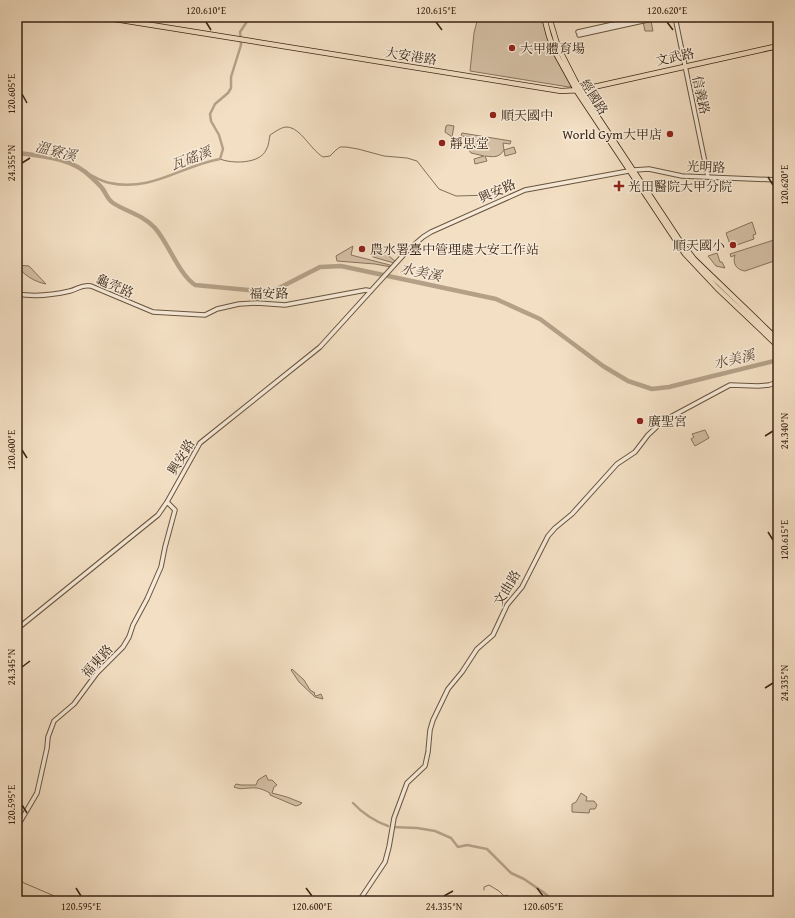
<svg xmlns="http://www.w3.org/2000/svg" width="795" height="918" viewBox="0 0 795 918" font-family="'Gentium Book Plus','Noto Serif TC',serif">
	<rect width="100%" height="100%" fill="#f3dfc3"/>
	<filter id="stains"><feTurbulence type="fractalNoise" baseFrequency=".005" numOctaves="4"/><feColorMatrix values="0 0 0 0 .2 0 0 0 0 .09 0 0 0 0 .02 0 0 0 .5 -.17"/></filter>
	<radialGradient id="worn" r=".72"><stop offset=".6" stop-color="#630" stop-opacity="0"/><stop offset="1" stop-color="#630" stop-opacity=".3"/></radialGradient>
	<path fill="#d4bfa5" stroke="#87725c" d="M 478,17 L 543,17 C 548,46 557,61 572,86 L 569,87 L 470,71 L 474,33 Z
		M 651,21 L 653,31 L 645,31 L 643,22 Z
		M 448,125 L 454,126 L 452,137 L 445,132 L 446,126 Z
		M 462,133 L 511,141 L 510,144 L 503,143 L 504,150 C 499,158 494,157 485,156 L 487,161 L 475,164 L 474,159 L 484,156 L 471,153 C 467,148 466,143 470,137 L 461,136 Z
		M 514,147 L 516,153 L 505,156 L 504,150 Z
		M 752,222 L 756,234 L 753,235 L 754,239 L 731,247 L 726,233 Z
		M 774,240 L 775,243 L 773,244 C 779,248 780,256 774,261 L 745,271 C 737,270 732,264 735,255 L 731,257 L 730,254 Z
		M 353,246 L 351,255 L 390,265 L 391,267 L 375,264 L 337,261 L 336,256 Z
		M 375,248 L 384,252 L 395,261 L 394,263 L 373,257 Z
		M 717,253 L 720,262 L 722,262 L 725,268 L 716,266 L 708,256 Z
		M 17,265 L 29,266 L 46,284 C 35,282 23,275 17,265 Z
		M 705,430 L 709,438 L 695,446 L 691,439 L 694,437 L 692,434 Z
		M 292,669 L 304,680 L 310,690 L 315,693 L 314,694 L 316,696 L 321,694 L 323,699 L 315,697 L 299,682 L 291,670 Z
		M 266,775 L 268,780 L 272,780 L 277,785 L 274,787 L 272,793 L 287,797 L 302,803 L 299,805 L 296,806 L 270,795 L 270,793 C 264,790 258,787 251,788 C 244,788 241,790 234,787 L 236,784 L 241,785 L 256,785 L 258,780 Z
		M 581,793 L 587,797 L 586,801 L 594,801 L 597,805 L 595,809 L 590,809 L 589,813 L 572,812 L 572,804 L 576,802 Z"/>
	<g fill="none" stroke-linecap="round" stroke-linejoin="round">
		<path stroke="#836f59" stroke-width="1" d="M 220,159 C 232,164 260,164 266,150 C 269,146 269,139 270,135 C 275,132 281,127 287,127 C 301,128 310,149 323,157 L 330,156 L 336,150 L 340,147 L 346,147 L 358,149 L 384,156 L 407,158 L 417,161 L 439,189 L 456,196 L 492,195 L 495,192
			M 17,877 L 24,883 L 66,901
			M 484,890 L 484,887 L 489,885 L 499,891 L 504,896 L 507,895 L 511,901"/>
		<path stroke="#b4a087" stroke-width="2.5" d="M 87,173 C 95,177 102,182 110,183 C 151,192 181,166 220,159 L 223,149 L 219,135 L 211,121 L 210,114 L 215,104 L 228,93 L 231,88 L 231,77 L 241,45 L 240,32 L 250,17
			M 353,803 C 362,813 376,822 388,826
			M 392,827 L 417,828 L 435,831 L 451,838 L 458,847 L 467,845 L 487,849 L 511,873 L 524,879 L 543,892 L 554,901"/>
		<path stroke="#b4a087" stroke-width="4.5" d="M 17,153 C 43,156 72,158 91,177 C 95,181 99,184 102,188 C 106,193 107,199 113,203 C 127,212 143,215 155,228 C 169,244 178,273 195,285 L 269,292 L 283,286 L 320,267 L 341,266 L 496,299 L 540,319 L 603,366 L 628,381 L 652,389 L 669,387 L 705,378 L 778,360"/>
		<defs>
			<path id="minor" d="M 675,17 L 708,177
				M 578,32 L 645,17
				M 579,35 L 661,17
				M 17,294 C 35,297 53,295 70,291 C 78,289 82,284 91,286 L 153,312 L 205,315 L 217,309 L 239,304 L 257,303 L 285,305 L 366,290 L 371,291
				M 17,629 L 158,515 L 167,502 L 200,443 L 320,347 L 408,250 L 423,237 L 431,232 L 525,190 L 634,170 L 649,169 L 682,176 L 778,180
				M 17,827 L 37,793 L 47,748 L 48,737 L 54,721 L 74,704 L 97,673 L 123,647 L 129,637 L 133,625 L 147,599 L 161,567 L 165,547 L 175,510 L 167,502
				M 359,901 L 385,862 L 389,847 L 394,818 L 407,783 L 425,766 L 428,752 L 430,730 L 433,720 L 448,689 L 462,672 L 477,649 L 493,635 L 507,605 L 522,587 L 548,536 L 555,528 L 572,514 L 617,464 L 635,452 L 648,435 L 663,421 L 730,385 L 758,386 L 769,385 L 778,382"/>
			<path id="major" d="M 102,17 L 561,91 L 580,90 L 778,46
				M 544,17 L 549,36 L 554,50 L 576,90 L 685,254 L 717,288 L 778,346
				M 549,17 L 558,47 L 580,90 L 678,238 L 694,259 L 778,340"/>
		</defs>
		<use href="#minor" stroke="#68543f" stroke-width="5.5"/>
		<use href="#major" stroke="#3a2513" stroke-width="6"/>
		<use href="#minor" stroke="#f7ead8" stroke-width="3.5"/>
		<use href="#major" stroke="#f3dfc3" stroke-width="4.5"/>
	</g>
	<path fill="none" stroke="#3a2513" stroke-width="1.5" d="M 206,22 L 211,30M 436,22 L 442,30M 667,22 L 673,30M 22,94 L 27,103M 22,163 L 30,158M 768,177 L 773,185M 765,436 L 773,431M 22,450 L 27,458M 768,532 L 773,540M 22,667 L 30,661M 765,688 L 773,683M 22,805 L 27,813M 76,888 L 81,896M 306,888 L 312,896M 537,888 L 543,896M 444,896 L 453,891"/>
	<g fill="#8f2418" stroke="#f7ead8" stroke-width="1.5">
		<circle cx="512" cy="48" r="4"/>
		<circle cx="493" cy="115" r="4"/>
		<circle cx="670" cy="134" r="4"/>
		<circle cx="442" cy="143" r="4"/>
		<path d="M617 180h4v4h4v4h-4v4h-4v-4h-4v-4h4z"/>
		<circle cx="733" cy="245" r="4"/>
		<circle cx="362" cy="249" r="4"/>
		<circle cx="640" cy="421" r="4"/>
	</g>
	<g text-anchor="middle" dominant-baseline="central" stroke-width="3" stroke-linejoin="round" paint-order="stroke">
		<g font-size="13" fill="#3a2513" stroke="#f7ead8" text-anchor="start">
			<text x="520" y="48">大甲體育場</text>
			<text x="501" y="115">順天國中</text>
			<text x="662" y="134" text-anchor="end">World Gym大甲店</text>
			<text x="450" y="143">靜思堂</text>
			<text x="628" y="186">光田醫院大甲分院</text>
			<text x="725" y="245" text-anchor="end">順天國小</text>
			<text x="370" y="249">農水署臺中管理處大安工作站</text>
			<text x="648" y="421">廣聖宮</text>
		</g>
		<g font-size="13" fill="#3a2513" stroke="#f7ead8">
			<text transform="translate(411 56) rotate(9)">大安港路</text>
			<text transform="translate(675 57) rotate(-12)">文武路</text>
			<text transform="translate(701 95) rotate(78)">信義路</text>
			<text transform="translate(594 97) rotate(57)">經國路</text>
			<text transform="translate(706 167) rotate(2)">光明路</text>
			<text transform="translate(497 191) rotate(-24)">興安路</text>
			<text transform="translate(115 286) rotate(23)">龜壳路</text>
			<text x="269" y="293">福安路</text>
			<text transform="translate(181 457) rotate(-59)">興安路</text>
			<text transform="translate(507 588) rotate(-59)">文曲路</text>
			<text transform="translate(97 661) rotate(-48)">福東路</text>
		</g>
		<g font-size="14" font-style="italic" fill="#5f4a36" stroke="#f7ead8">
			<text transform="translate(56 151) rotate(14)">溫寮溪</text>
			<text transform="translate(191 158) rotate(-20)">瓦磘溪</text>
			<text transform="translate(421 272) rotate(12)">水美溪</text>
			<text transform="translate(734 359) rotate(-13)">水美溪</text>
		</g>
	</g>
	<rect width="795" height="918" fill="none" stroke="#f3dfc3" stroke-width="44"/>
	<rect x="22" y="22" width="751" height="874" fill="none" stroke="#3a2513" stroke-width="1.5"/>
	<g font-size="10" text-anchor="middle" fill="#3a2513">
		<text x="206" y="14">120.610°E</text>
		<text x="436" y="14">120.615°E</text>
		<text x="667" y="14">120.620°E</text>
		<text transform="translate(11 94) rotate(-90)" y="4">120.605°E</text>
		<text transform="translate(11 163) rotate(-90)" y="4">24.355°N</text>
		<text transform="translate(784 185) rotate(-90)" y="4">120.620°E</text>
		<text transform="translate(784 431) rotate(-90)" y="4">24.340°N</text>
		<text transform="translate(11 450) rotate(-90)" y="4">120.600°E</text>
		<text transform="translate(784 540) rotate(-90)" y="4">120.615°E</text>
		<text transform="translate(11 667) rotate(-90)" y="4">24.345°N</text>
		<text transform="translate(784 683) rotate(-90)" y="4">24.335°N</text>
		<text transform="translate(11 805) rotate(-90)" y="4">120.595°E</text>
		<text x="81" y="910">120.595°E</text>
		<text x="312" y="910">120.600°E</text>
		<text x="444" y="910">24.335°N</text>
		<text x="543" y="910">120.605°E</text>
	</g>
	<rect width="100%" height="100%" filter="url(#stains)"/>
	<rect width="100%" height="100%" fill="url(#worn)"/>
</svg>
